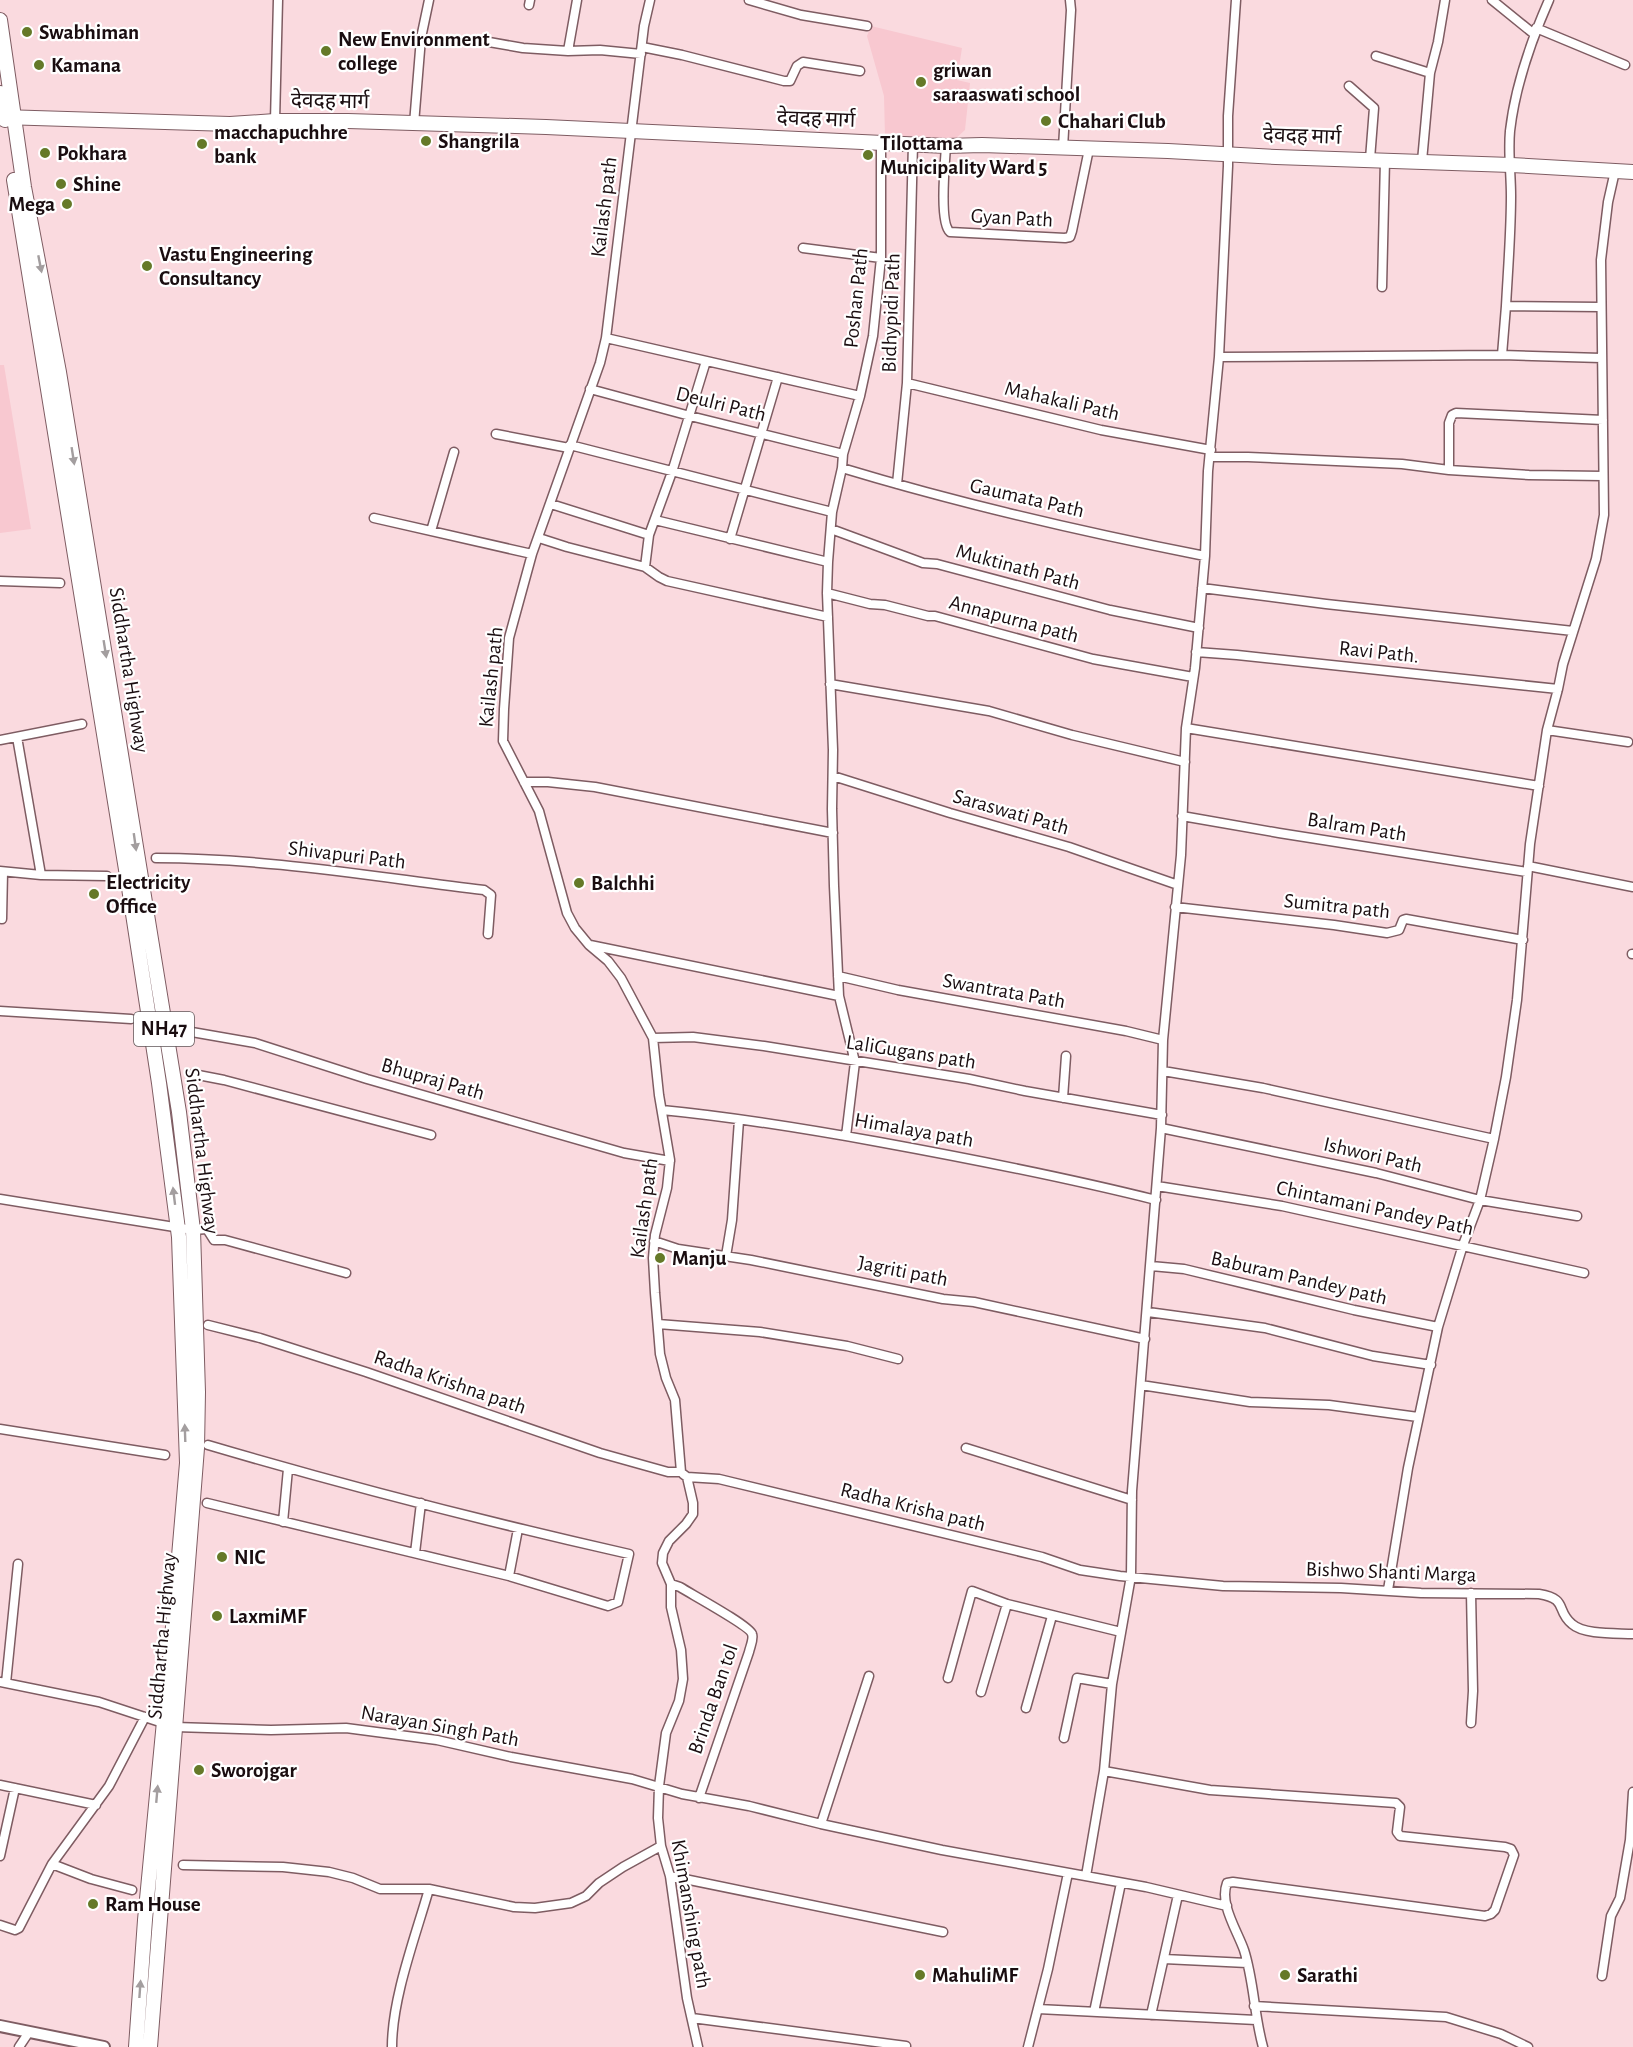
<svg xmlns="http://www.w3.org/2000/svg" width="1633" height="2047" viewBox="0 0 1633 2047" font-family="'Alegreya Sans','Noto Sans Devanagari',sans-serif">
	<rect width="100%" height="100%" fill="#fadadf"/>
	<path fill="#f8c8d0" d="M 871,26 L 962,48 L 957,80 L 970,83 L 965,130 L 954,140 L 885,136 L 884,96 L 867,36 Z
		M 0,365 L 4,365 L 31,529 L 0,533 Z"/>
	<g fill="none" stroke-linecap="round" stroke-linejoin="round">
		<defs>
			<path id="minor" d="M 650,0 L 644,26 L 606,338 L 600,363 L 532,554 L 509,638 L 504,709 L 503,741 L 539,811 L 567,913 L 575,928 L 589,945 L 608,961 L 621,978 L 653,1038 L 659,1095 L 670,1160 L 667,1188 L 655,1235 L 653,1258 L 655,1293 L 660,1354 L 666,1378 L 675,1400 L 681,1472
				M 749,0 L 801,15 L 867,26
				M 1492,0 L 1534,34
				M 529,5 L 530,0
				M 1536,28 L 1625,65
				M 489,42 L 523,48 L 568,51 L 600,50 L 641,54
				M 642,47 L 682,55 L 784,81 L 790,81 L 797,66 L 803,62 L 860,71
				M 568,51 L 577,0
				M 1376,56 L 1430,73
				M 1349,86 L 1374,108 L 1370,159
				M 275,121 L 278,0
				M 414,124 L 421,38 L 429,0
				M 946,146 C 945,162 939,223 950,232 L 1065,238 L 1070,237 L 1072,231 L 1089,149
				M 1063,148 L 1071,10 L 1070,0
				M 1422,161 L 1430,73 L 1438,42 L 1445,0
				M 803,248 L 881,258
				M 1382,287 L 1385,160
				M 1506,306 C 1508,269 1511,232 1511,196 C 1511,174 1508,153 1510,131 C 1515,87 1531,41 1549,0
				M 606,338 L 860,396
				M 1502,355 L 1506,306 L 1600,307
				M 1219,357 L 1502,355 L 1601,358
				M 907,383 L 1101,430 L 1211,450
				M 590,389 L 690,416 L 843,454
				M 496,434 L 569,448
				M 570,445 L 832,512
				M 1210,457 L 1248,457 L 1402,464 L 1449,470 L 1529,475 L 1603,476
				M 842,468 C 961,504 1083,532 1205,556
				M 1449,470 L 1449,423 L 1452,415 L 1456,413 L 1603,420
				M 897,484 L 907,383 L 913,143
				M 551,504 L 649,535
				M 374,518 L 532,554
				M 655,520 L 828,562
				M 831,529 L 923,563 L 937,564 L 1110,610 L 1199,628
				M 431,531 L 454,452
				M 539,538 L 567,547 L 645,567 L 659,577 L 667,581 L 828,617
				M 730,539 L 778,377
				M 645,567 L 649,535 L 672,472 L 706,361
				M 0,581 L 60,583
				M 1202,588 L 1326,604 L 1573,631
				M 827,593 L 870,604 L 885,605 L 928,616 L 935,616 L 1093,659 L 1193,677
				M 1196,652 L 1237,655 L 1558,689
				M 830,684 L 989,711 L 1072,735 L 1185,762
				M 1186,728 L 1539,786
				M 1547,730 L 1628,742
				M 17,737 L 41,875
				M 0,740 L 82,724
				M 833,776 L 950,813 L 1069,847 L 1178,885
				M 524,782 L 548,782 L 595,787 L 833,833
				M 1182,816 L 1279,833 L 1527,872
				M 156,858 C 266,858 375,877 484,890 L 491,895 L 488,934
				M 1528,866 L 1633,887
				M 0,871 L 41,875 L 107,876
				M 1175,907 L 1334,925 L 1387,933 L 1399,930 L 1403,920 L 1406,919 L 1523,940
				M 2,919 L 3,872
				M 590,945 L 839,996
				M 1632,954 L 1633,954
				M 838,976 L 898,990 L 1126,1031 L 1163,1040
				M 0,1011 L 131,1019
				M 186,1031 L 255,1043 L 367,1079 L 624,1153 L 670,1161
				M 653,1038 L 693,1037 L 764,1046 L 969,1079 L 1025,1091 L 1162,1115
				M 1163,1071 L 1263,1088 L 1494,1139
				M 193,1074 L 224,1080 L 431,1135
				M 1063,1098 L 1066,1056
				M 662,1110 C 735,1117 807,1129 879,1142 C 972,1159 1064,1177 1156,1200
				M 1161,1128 L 1376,1173 L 1480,1200 L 1577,1216
				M 846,1136 L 855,1062 L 839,996 L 834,886 L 832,809 L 833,750 L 827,593 L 828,562 L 832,512 L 842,468 L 843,454 L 860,396 L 873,336 L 881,258 L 881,142
				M 1157,1186 L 1282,1206 L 1584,1273
				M 0,1199 L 193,1230 L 207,1229 L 214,1240 L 225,1240 L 346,1273
				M 654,1241 L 678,1249 L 751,1260 L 943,1299 L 974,1302 L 1145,1339
				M 726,1256 L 732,1220 L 739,1120
				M 1151,1266 L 1184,1269 L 1354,1310 L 1438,1327
				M 1148,1312 L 1265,1328 L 1373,1356 L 1431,1365
				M 658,1324 L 760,1332 L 847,1346 L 898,1359
				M 208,1325 L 260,1338 L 366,1372 L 600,1453 L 668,1472 L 681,1472
				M 1141,1385 L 1250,1402 L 1329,1405 L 1418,1417
				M 0,1429 L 165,1455
				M 966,1448 L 1132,1500
				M 683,1474 L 687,1477 L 693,1503 L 693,1514 L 686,1524 L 669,1541 L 663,1553 L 662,1563 L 671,1584 L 671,1607 L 681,1650 L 683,1679 L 679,1701 L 666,1733 L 659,1786 L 658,1818 L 661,1846 L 670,1876 L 687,1998 L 698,2047
				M 687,1477 L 719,1479 L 1042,1557 L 1080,1570 L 1120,1576 L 1223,1586 L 1341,1588 L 1421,1593 L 1539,1594 C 1569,1599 1555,1610 1572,1624 C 1584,1635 1617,1633 1633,1634
				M 207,1503 L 509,1576 L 608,1606 L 618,1602 L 629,1554 C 488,1522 347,1486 208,1445
				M 283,1522 L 288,1469
				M 415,1553 L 421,1503
				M 509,1576 L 518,1529
				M 671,1584 L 680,1587 C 691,1594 750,1626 752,1634 C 754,1639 750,1647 749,1652 L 699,1798
				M 1388,1590 L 1408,1468 L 1438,1327 L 1463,1245 L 1480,1200 L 1494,1139 L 1506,1077 L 1517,1000 L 1530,844 L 1547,730 L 1558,689 L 1563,664 L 1596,559 L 1604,515 L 1601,260 L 1608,202 L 1615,171
				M 1471,1593 L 1473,1691 L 1471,1723
				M 948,1678 L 972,1591 L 1007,1604 L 1121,1632
				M 0,1682 L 99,1702 L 175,1727 L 271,1730 L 346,1728 L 437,1740 L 511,1757 L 632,1779 L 682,1794 L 749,1806 L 821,1824 L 942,1850 L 1146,1887 L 1227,1906
				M 6,1683 L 18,1564
				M 981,1692 L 1007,1604
				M 1026,1708 L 1052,1616
				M 1064,1738 L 1077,1678 L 1112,1684
				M 1104,1771 L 1210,1790 L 1396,1803 L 1400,1807 L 1397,1832 L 1400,1836 L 1505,1847 L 1511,1849 L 1514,1855 L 1495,1910 L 1491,1914 L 1485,1916 L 1233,1882 L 1227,1883 C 1219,1904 1237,1930 1244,1950 C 1254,1981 1254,2015 1263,2047
				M 0,1785 L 96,1805
				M 821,1824 L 869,1676
				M 0,1856 L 15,1788
				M 52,1864 L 109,1786 L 145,1717
				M 183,1865 L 283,1867 L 329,1872 L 353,1878 L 380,1889 L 429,1889 L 514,1907 L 535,1908 L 571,1903 L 586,1896 L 599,1883 L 623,1867 L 661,1846
				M 670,1876 L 943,1932
				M 1086,1876 L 1104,1771 L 1112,1684 L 1131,1576 L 1132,1491 L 1161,1128 L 1163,1040 L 1181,855 L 1186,728 L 1195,668 L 1205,556 L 1208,471 L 1219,357 L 1228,166 L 1228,116 L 1236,0
				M 0,1925 L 15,1930 L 19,1928 L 52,1864 L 91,1879 L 132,1890
				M 1164,1959 L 1247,1963
				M 1602,1976 L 1611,1916 L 1620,1898 L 1630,1840 L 1633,1792
				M 1254,2006 L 1446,2017 L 1501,2034 L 1528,2047
				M 1038,2009 L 1256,2020
				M 1094,2012 L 1121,1883
				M 1151,2015 L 1178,1895
				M 692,2018 L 906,2046
				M 19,2047 L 29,2032
				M 392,2047 C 392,1998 415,1938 429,1889
				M 1028,2047 L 1048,1969 L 1068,1873"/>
			<path id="tertiary" d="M 0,2026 L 104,2047"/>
			<path id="primary" d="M 2,117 L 230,124 L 275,121 L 348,121 L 546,127 L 946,146 L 982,145 L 1168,151 L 1276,157 L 1511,165 L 1633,172"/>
			<path id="trunk" d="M 0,20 L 24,187 L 59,372 L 179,1112 L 193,1230 L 198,1392 L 197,1448 L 150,2047
				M 0,93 L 5,120
				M 14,180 L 129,888 L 159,1083 L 179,1237 L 187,1463 L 172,1638 L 145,1920 L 136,2047"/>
		</defs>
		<use href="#minor" stroke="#7e5c62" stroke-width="11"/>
		<use href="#tertiary" stroke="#7e5c62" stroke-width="14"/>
		<use href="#primary" stroke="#7e5c62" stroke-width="16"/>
		<use href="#trunk" stroke="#7e5c62" stroke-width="16"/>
		<use href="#minor" stroke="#fff" stroke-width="8"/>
		<use href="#tertiary" stroke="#fff" stroke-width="10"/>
		<use href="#primary" stroke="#fff" stroke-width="14"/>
		<use href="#trunk" stroke="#fff" stroke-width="14"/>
	</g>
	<defs><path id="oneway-solid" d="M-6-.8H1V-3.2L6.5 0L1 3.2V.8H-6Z" transform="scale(1.5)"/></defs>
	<g fill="#a39e9f">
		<use href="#oneway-solid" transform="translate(40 264) rotate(79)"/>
		<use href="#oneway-solid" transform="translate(73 456) rotate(81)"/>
		<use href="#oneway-solid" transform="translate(105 649) rotate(81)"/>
		<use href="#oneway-solid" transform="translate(135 842) rotate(82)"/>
		<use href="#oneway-solid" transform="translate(174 1196) rotate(-97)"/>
		<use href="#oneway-solid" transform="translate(185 1433) rotate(-92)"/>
		<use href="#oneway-solid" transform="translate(157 1794) rotate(-85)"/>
		<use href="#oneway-solid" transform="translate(140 1989) rotate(-86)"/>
	</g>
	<g fill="#657928" stroke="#fff" stroke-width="2">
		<circle cx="27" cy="32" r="6"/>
		<circle cx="326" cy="51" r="6"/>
		<circle cx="39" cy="65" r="6"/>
		<circle cx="921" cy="82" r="6"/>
		<circle cx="1046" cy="121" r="6"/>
		<circle cx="426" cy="141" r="6"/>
		<circle cx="202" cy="144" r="6"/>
		<circle cx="45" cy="153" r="6"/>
		<circle cx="868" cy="155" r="6"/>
		<circle cx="61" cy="184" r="6"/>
		<circle cx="67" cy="204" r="6"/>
		<circle cx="147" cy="266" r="6"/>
		<circle cx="579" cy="883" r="6"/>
		<circle cx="94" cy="894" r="6"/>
		<circle cx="660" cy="1258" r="6"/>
		<circle cx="222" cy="1557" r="6"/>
		<circle cx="217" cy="1616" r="6"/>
		<circle cx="199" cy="1770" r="6"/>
		<circle cx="93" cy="1904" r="6"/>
		<circle cx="920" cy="1975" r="6"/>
		<circle cx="1285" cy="1975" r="6"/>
	</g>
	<g text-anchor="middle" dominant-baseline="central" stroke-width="4.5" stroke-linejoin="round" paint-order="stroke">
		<rect fill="#fff" stroke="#5f5658" stroke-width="1.5" x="134" y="1012" width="60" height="34" rx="4.5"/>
		<g font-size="20" font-weight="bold" fill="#1a0d10">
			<text x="164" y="1029">NH47</text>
		</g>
		<g font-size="21" font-weight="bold" fill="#1a0d10" stroke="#fff" text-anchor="start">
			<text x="39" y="32">Swabhiman</text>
			<text x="338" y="39">New Environment<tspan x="338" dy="24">college</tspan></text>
			<text x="51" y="65">Kamana</text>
			<text x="933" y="70">griwan<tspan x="933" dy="24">saraaswati school</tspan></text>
			<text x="1058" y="121">Chahari Club</text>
			<text x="214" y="132">macchapuchhre<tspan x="214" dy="24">bank</tspan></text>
			<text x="438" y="141">Shangrila</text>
			<text x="880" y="143">Tilottama<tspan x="880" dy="24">Municipality Ward 5</tspan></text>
			<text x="57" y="153">Pokhara</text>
			<text x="73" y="184">Shine</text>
			<text x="55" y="204" text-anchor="end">Mega</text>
			<text x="159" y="254">Vastu Engineering<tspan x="159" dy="24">Consultancy</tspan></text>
			<text x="106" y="882">Electricity<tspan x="106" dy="24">Office</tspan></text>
			<text x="591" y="883">Balchhi</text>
			<text x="672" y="1258">Manju</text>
			<text x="234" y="1557">NIC</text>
			<text x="229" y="1616">LaxmiMF</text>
			<text x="211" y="1770">Sworojgar</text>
			<text x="105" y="1904">Ram House</text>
			<text x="932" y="1975">MahuliMF</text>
			<text x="1297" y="1975">Sarathi</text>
		</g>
		<g font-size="21" fill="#1a0d10" stroke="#fff">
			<text transform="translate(330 101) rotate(1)">देवदह मार्ग</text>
			<text transform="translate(816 119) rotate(2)">देवदह मार्ग</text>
			<text transform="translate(1302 136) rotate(2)">देवदह मार्ग</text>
			<text transform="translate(604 207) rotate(-83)">Kailash path</text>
			<text transform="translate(1012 218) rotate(3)">Gyan Path</text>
			<text transform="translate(856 298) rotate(-84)">Poshan Path</text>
			<text transform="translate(891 313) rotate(-88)">Bidhypidi Path</text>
			<text transform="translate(1062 401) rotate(13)">Mahakali Path</text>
			<text transform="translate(721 404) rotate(14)">Deulri Path</text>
			<text transform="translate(1027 498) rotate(13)">Gaumata Path</text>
			<text transform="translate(1018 567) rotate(15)">Muktinath Path</text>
			<text transform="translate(1014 619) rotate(15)">Annapurna path</text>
			<text transform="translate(1379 652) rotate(6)">Ravi Path.</text>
			<text transform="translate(129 670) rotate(81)">Siddhartha Highway</text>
			<text transform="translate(491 677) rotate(-84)">Kailash path</text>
			<text transform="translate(1011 812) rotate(16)">Saraswati Path</text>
			<text transform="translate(1357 827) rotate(9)">Balram Path</text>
			<text transform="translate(347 855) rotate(7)">Shivapuri Path</text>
			<text transform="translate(1337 906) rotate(6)">Sumitra path</text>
			<text transform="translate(1004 991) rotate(10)">Swantrata Path</text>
			<text transform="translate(911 1052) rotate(9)">LaliGugans path</text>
			<text transform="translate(433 1079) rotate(16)">Bhupraj Path</text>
			<text transform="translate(914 1130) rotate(10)">Himalaya path</text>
			<text transform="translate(202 1151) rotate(83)">Siddhartha Highway</text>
			<text transform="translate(1373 1155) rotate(13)">Ishwori Path</text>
			<text transform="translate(644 1208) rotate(-82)">Kailash path</text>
			<text transform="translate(1375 1208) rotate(12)">Chintamani Pandey Path</text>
			<text transform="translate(903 1271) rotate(11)">Jagriti path</text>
			<text transform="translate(1299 1278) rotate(13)">Baburam Pandey path</text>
			<text transform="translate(450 1382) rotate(19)">Radha Krishna path</text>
			<text transform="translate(913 1507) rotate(14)">Radha Krisha path</text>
			<text transform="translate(1391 1572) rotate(2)">Bishwo Shanti Marga</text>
			<text transform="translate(162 1636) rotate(-85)">Siddhartha Highway</text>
			<text transform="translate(713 1699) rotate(-71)">Brinda Ban tol</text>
			<text transform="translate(440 1726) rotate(10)">Narayan Singh Path</text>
			<text transform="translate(691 1914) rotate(80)">Khimanshing path</text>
		</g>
	</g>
</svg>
